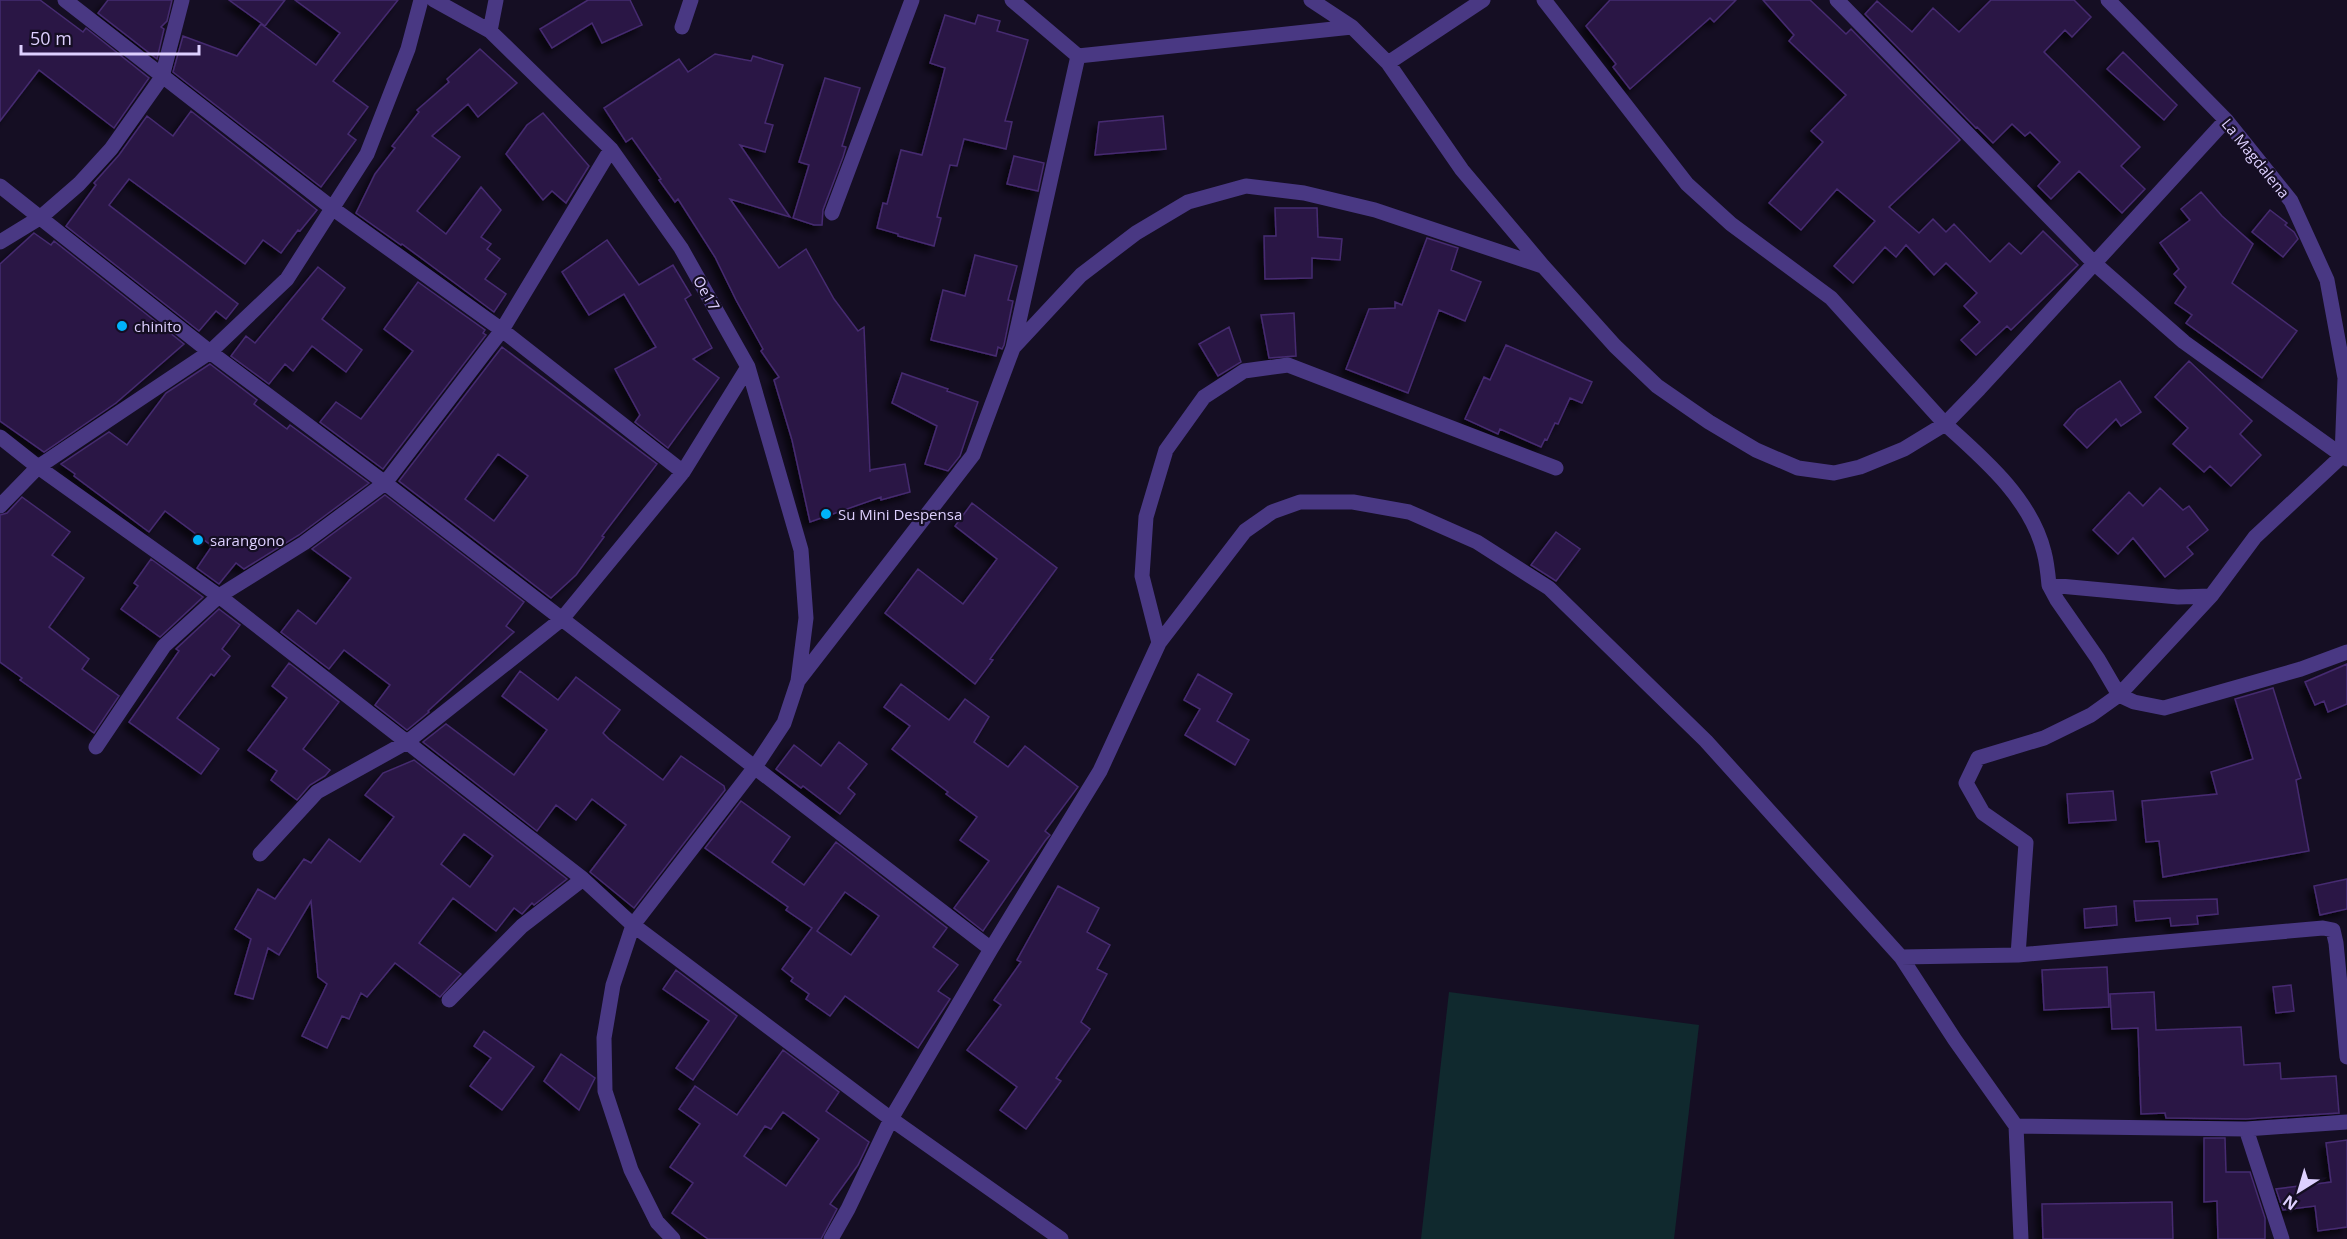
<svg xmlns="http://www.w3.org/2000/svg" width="2347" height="1239" viewBox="0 0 2347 1239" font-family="'Open Sans',sans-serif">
	<defs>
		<filter id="shadow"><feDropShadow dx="-5.5" dy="5.5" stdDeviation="3" flood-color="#0009"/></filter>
	</defs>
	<rect width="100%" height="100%" fill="#150e23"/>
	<path fill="#10292e" d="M 1449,992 L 1699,1025 L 1674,1239 L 1421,1239 Z"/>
	<path fill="#2a1945" stroke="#462b71" stroke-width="1.5" fill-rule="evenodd" filter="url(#shadow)" d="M 0,0 L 40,0 L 83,32 L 86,28 L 149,78 L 114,128 L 39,70 L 0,121 Z
		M 108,0 L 172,0 L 167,21 L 161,27 L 164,29 L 157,59 L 98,13 Z
		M 229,0 L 285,0 L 265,26 Z
		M 295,0 L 398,0 L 333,81 L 368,107 L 348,134 L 356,140 L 321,187 L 173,72 L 183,36 L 237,56 L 261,24 L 316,65 L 340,33 Z
		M 588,0 L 630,0 L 642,25 L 602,43 L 592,23 L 552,48 L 540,29 Z
		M 1610,0 L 1736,0 L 1714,22 L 1710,18 L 1630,89 L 1613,67 L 1616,64 L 1586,26 Z
		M 1763,0 L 1810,0 L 1846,34 L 1851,29 L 1960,140 L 1889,207 L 1919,233 L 1933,219 L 1946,232 L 1954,224 L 1990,262 L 2009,243 L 2021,254 L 2043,231 L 2078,265 L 2011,330 L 2007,326 L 1976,355 L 1961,340 L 1980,322 L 1964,306 L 1977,293 L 1946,263 L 1934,275 L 1906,245 L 1896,257 L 1885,247 L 1853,283 L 1834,266 L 1875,221 L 1837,189 L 1801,230 L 1769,203 L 1823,142 L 1811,131 L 1846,95 L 1789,41 L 1794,35 Z
		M 1991,0 L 2074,0 L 2091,17 L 2072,37 L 2065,30 L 2044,52 L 2140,147 L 2121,166 L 2145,189 L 2122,213 L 2079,171 L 2051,199 L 2038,186 L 2060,162 L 2030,132 L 2025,136 L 2012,124 L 1993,143 L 1977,127 L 1976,128 L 1865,14 L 1877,1 L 1912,32 L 1933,8 L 1959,32 Z
		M 945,15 L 975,24 L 978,15 L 1000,21 L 997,31 L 1028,40 L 1005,121 L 1012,122 L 1006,149 L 964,139 L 957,166 L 950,165 L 937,217 L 941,218 L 934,246 L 898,236 L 898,234 L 877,228 L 883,203 L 887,204 L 901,150 L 922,155 L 945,68 L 930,63 Z
		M 480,49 L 517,83 L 478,117 L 468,104 L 432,136 L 460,157 L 417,211 L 446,234 L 481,187 L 501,210 L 481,237 L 491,244 L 487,249 L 500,259 L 485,279 L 506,294 L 494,312 L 402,244 L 401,245 L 356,213 L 375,174 L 395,148 L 392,146 L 419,112 L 417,110 L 449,82 L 447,79 Z
		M 2123,52 L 2177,105 L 2164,120 L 2107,69 Z
		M 715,54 L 751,61 L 753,56 L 783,65 L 765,123 L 773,125 L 765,152 L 740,145 L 790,217 L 730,199 L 779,268 L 806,249 L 834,299 L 858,331 L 864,327 L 870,472 L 870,470 L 905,464 L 910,492 L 881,500 L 881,497 L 810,522 L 792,440 L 774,380 L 779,377 L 761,351 L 763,349 L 736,300 L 715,257 L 678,199 L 675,202 L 659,180 L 661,179 L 632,138 L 626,142 L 604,108 L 679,59 L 688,72 Z
		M 825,78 L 860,88 L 842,146 L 846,147 L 843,157 L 823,210 L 822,225 L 814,225 L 793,218 L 809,165 L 799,162 Z
		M 191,111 L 317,210 L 300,231 L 298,230 L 281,253 L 263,240 L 245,264 L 129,179 L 109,205 L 238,304 L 226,319 L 216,311 L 199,331 L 66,226 L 96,185 L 94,183 L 119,155 L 147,116 L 173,136 Z
		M 543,113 L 589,166 L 566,203 L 552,191 L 543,200 L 506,154 L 527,125 Z
		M 1163,116 L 1166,149 L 1095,155 L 1099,122 Z
		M 1014,156 L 1044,163 L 1038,191 L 1007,184 Z
		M 2201,192 L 2222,216 L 2253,244 L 2232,283 L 2297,331 L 2262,378 L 2186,323 L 2192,315 L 2175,303 L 2186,287 L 2174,274 L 2179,269 L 2160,243 L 2190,220 L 2181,209 Z
		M 1275,208 L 1317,208 L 1318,237 L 1342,239 L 1340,260 L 1312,258 L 1312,278 L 1265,279 L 1264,236 L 1276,236 Z
		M 2270,210 L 2287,223 L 2285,225 L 2294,232 L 2298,239 L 2283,257 L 2252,232 Z
		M 34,233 L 51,245 L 54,241 L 184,344 L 116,403 L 44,452 L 0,421 L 0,264 Z
		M 1427,238 L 1458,248 L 1451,270 L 1481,282 L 1465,321 L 1439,310 L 1408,393 L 1346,369 L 1369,309 L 1395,308 L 1395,302 L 1402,305 Z
		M 607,240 L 639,285 L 673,265 L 691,295 L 685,299 L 712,348 L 693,359 L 719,378 L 668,448 L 635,422 L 640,415 L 615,369 L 656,347 L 624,294 L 589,315 L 562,272 Z
		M 975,255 L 1017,266 L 1008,300 L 1013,301 L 1004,345 L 1002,349 L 998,347 L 996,356 L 931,340 L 943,290 L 965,296 Z
		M 318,267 L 345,288 L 322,319 L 362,350 L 346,372 L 312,346 L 293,371 L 285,364 L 269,384 L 231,356 L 246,336 L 255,343 Z
		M 418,282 L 485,330 L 483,333 L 486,335 L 383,469 L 320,422 L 336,402 L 361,419 L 413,351 L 384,329 Z
		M 1294,313 L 1296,356 L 1269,358 L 1261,315 Z
		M 1229,327 L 1241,362 L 1218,376 L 1199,344 Z
		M 1506,345 L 1592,382 L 1582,403 L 1570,398 L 1558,424 L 1555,423 L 1547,440 L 1545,439 L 1541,447 L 1500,429 L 1498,434 L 1465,419 L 1484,377 L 1490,380 Z
		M 502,347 L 657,464 L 602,536 L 604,537 L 576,575 L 551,598 L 399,481 ZM 498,454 L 528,476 L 494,521 L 465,499 Z
		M 2189,361 L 2252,421 L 2240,434 L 2261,455 L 2231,486 L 2210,466 L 2204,472 L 2173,444 L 2188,428 L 2155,397 Z
		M 210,364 L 257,400 L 254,404 L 287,429 L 290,425 L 369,483 L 299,535 L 244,569 L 236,563 L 219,584 L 197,568 L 212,546 L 165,511 L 149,532 L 74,476 L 75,474 L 61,464 L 109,432 L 127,445 L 166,393 Z
		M 902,373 L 948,389 L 947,391 L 978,402 L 960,456 L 948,471 L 925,464 L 937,426 L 892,403 Z
		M 2120,381 L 2141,412 L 2121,426 L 2116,419 L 2087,448 L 2064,425 L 2077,410 Z
		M 2160,488 L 2183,510 L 2189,506 L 2208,530 L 2187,547 L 2193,554 L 2165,577 L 2133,538 L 2118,554 L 2093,530 L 2129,492 L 2143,506 Z
		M 385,495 L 524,602 L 506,626 L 514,632 L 428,711 L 429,712 L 407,730 L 375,705 L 390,685 L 344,650 L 329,669 L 281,632 L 298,610 L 316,624 L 351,578 L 312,549 Z
		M 22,497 L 70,532 L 52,555 L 84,578 L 49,627 L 89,659 L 82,669 L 119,696 L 94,733 L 20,680 L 22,678 L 0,662 L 0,515 L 7,513 Z
		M 972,503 L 1057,568 L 990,659 L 993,660 L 975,684 L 885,613 L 918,569 L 963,604 L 997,559 L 955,526 Z
		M 1556,532 L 1580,549 L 1556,581 L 1531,565 Z
		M 151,559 L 203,597 L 160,637 L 121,609 L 138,586 L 134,583 Z
		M 219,609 L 240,625 L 222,649 L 230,656 L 214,676 L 211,674 L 177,718 L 219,749 L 201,774 L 129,722 L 179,651 L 176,649 Z
		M 289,663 L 339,702 L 303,749 L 330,770 L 325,776 L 310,785 L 297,800 L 271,780 L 277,771 L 248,750 L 287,698 L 272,686 Z
		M 2347,664 L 2347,704 L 2328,712 L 2324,701 L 2315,705 L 2305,682 Z
		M 520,671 L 558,700 L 576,677 L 620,710 L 603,733 L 609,739 L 663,780 L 681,756 L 724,786 L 725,790 L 634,908 L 590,872 L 626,825 L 592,799 L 576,820 L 556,805 L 537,831 L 423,742 L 446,724 L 514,775 L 547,730 L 502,696 Z
		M 1198,674 L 1232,694 L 1217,721 L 1249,740 L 1235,765 L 1185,735 L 1200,709 L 1184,700 Z
		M 901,684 L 949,720 L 965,699 L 989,717 L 974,742 L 1008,767 L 1025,746 L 1078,787 L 1045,831 L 1050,835 L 1045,841 L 983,931 L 954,908 L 989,861 L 960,840 L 977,817 L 946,794 L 948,792 L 892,749 L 910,726 L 884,707 Z
		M 2273,688 L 2301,778 L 2296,780 L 2309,851 L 2163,877 L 2159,841 L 2146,842 L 2142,801 L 2217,794 L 2211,772 L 2253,759 L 2235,699 Z
		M 839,742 L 867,764 L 848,788 L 855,794 L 840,814 L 803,786 L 801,788 L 776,769 L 794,745 L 821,766 Z
		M 414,760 L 567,879 L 534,905 L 532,903 L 522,914 L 514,908 L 496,931 L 453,898 L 419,943 L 461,974 L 440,997 L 395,963 L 367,997 L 361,993 L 349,1019 L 342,1016 L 327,1048 L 302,1036 L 327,984 L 318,977 L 311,901 L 279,955 L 268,948 L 253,999 L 235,994 L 251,939 L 235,929 L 258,889 L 275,899 L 304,859 L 311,863 L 329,839 L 360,862 L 394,817 L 365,795 L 383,773 ZM 464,834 L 493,856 L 470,887 L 441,864 Z
		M 2113,791 L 2116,820 L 2069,823 L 2067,794 Z
		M 741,801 L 790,837 L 772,862 L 804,885 L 836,842 L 947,928 L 933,947 L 958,965 L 938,991 L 950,999 L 918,1048 L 845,996 L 830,1016 L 806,999 L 809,994 L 791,981 L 793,978 L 782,969 L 812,928 L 786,910 L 788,907 L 705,848 ZM 845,892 L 879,916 L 851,955 L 817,931 Z
		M 2347,879 L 2347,909 L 2320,915 L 2314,886 Z
		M 1058,886 L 1099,908 L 1087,932 L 1110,945 L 1097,969 L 1107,974 L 1081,1022 L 1090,1029 L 1056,1078 L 1061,1081 L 1026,1129 L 1000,1110 L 1017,1087 L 967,1050 L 1001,1005 L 994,1000 L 1021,962 L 1017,960 Z
		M 2217,899 L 2218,914 L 2197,916 L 2198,924 L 2171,926 L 2170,918 L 2136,921 L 2134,901 Z
		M 2116,906 L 2117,925 L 2085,928 L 2084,909 Z
		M 2107,967 L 2109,1007 L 2044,1010 L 2042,970 Z
		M 676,970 L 737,1016 L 693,1080 L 676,1068 L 709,1021 L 663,989 Z
		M 2291,985 L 2294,1011 L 2276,1013 L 2273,987 Z
		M 2154,992 L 2156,1030 L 2241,1027 L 2244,1065 L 2280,1063 L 2281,1079 L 2336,1076 L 2339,1113 L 2246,1119 L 2166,1118 L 2165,1113 L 2141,1114 L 2138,1028 L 2112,1029 L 2110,994 Z
		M 484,1031 L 534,1067 L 502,1110 L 470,1086 L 491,1058 L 474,1046 Z
		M 783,1050 L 839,1092 L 826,1111 L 869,1142 L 858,1165 L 830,1204 L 837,1209 L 821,1239 L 708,1239 L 672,1213 L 693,1183 L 670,1167 L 700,1124 L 679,1109 L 695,1086 L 737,1115 ZM 783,1112 L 819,1139 L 786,1186 L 744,1156 L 765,1126 L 771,1129 Z
		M 561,1054 L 595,1078 L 579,1110 L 544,1081 Z
		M 2204,1138 L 2225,1138 L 2226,1172 L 2250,1172 L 2265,1218 L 2265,1239 L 2218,1239 L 2217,1201 L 2204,1202 Z
		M 2347,1140 L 2347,1227 L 2318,1231 L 2315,1206 L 2283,1210 L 2276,1189 L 2331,1182 L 2326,1143 Z
		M 2172,1202 L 2173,1239 L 2043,1239 L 2042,1204 Z"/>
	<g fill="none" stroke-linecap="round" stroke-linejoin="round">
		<path stroke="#493883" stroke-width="15" d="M 65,0 L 332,208 L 502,330 L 683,472
			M 434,0 L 490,31 L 611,149 L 681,248 L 748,367 L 801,550 L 806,618 L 798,681
			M 1311,0 L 1352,27 L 1388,63 L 1483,0
			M 1544,0 L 1687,184 L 1731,224 L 1831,298 L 1945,424 L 1979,389 L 2226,120
			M 1837,0 L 2094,263 L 2184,342 L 2347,459
			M 2108,0 L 2226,120 L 2291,201 L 2327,280 L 2345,378 L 2342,456 L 2255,537 L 2211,596
			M 682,27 L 691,0
			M 490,31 L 496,0
			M 1078,56 L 1352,27
			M 1388,63 L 1462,170 L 1543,266 L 1615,346 L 1657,386 L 1709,422 L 1756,450 L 1798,468 L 1834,473 L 1860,467 L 1904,449 L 1945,424 C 1984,459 2031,499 2044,552 C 2047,563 2048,574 2049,585
			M 0,186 L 210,352 L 385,483 L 991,949
			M 832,213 L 912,0
			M 0,242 L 41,217 L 79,184 L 111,149 L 162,77 L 182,0
			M 1013,348 L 1081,275 L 1136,233 L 1188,202 L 1246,186 L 1304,193 L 1375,210 L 1542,266
			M 0,437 L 38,467 L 219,596 L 583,879 L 633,925 L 891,1119 L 1061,1239
			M 0,506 L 38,467 L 210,352 L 287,279 L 367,154 L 408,49 L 421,0
			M 1159,643 L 1142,576 L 1146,517 L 1166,450 L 1204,397 L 1244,371 L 1288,365 L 1556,468
			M 96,747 L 164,646 L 219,596 L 304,543 L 385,483 L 502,330 L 611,149
			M 260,854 L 317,792 L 407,742 L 562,619 L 683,472 L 748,367
			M 2018,955 L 2026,843 L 1983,813 L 1966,783 L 1978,758 L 2044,738 L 2091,715 L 2119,695 L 2211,596 L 2178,597 L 2049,585 L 2057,600 L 2098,659 L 2119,695 L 2134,702 L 2164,708 L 2301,669 L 2347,652
			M 1901,957 L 2018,955 L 2323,928 L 2333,930 L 2336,943 L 2347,1057
			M 449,1000 L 522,926 L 583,879
			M 2016,1126 L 2021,1239
			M 2246,1129 L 2282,1239
			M 673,1239 L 657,1222 L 631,1170 L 605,1091 L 604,1038 L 613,985 L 633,925 L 755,767 L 784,723 L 798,681 L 973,455 L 1013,348 L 1078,56 L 1012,0
			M 831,1239 L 848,1209 L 891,1119 L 991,949 L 1100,771 L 1159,643 L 1245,531 L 1272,512 L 1300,502 L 1353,502 L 1409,512 L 1477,542 L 1549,588 L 1706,741 L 1901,957 L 1955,1040 L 2016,1126 L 2246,1129 L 2347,1122"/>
	</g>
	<g fill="#00b3fb" stroke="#150e23" stroke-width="2">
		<circle cx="122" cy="326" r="6"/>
		<circle cx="826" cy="514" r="6"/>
		<circle cx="198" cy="540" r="6"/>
	</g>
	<g text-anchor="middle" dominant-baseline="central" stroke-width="4.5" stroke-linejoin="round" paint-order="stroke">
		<g font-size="15" fill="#ded0ff" stroke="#150e23">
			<text transform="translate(2256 158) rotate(51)">La Magdalena</text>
			<text transform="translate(707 293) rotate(60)">Oe17</text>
		</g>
		<g font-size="15" fill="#ded0ff" stroke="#150e23" text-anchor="start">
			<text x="134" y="326">chinito</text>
			<text x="838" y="514">Su Mini Despensa</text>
			<text x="210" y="540">sarangono</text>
		</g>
	</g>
	<g transform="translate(2299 1191) rotate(217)" stroke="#150e23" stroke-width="4.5" paint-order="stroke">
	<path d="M0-4.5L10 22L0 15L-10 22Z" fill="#ded0ff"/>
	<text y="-9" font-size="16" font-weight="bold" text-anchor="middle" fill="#ded0ff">N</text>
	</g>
	<path d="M21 45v9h178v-9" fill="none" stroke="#ded0ff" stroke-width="3"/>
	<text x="30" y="45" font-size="18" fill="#ded0ff" stroke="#150e23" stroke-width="4.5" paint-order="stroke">50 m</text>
</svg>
